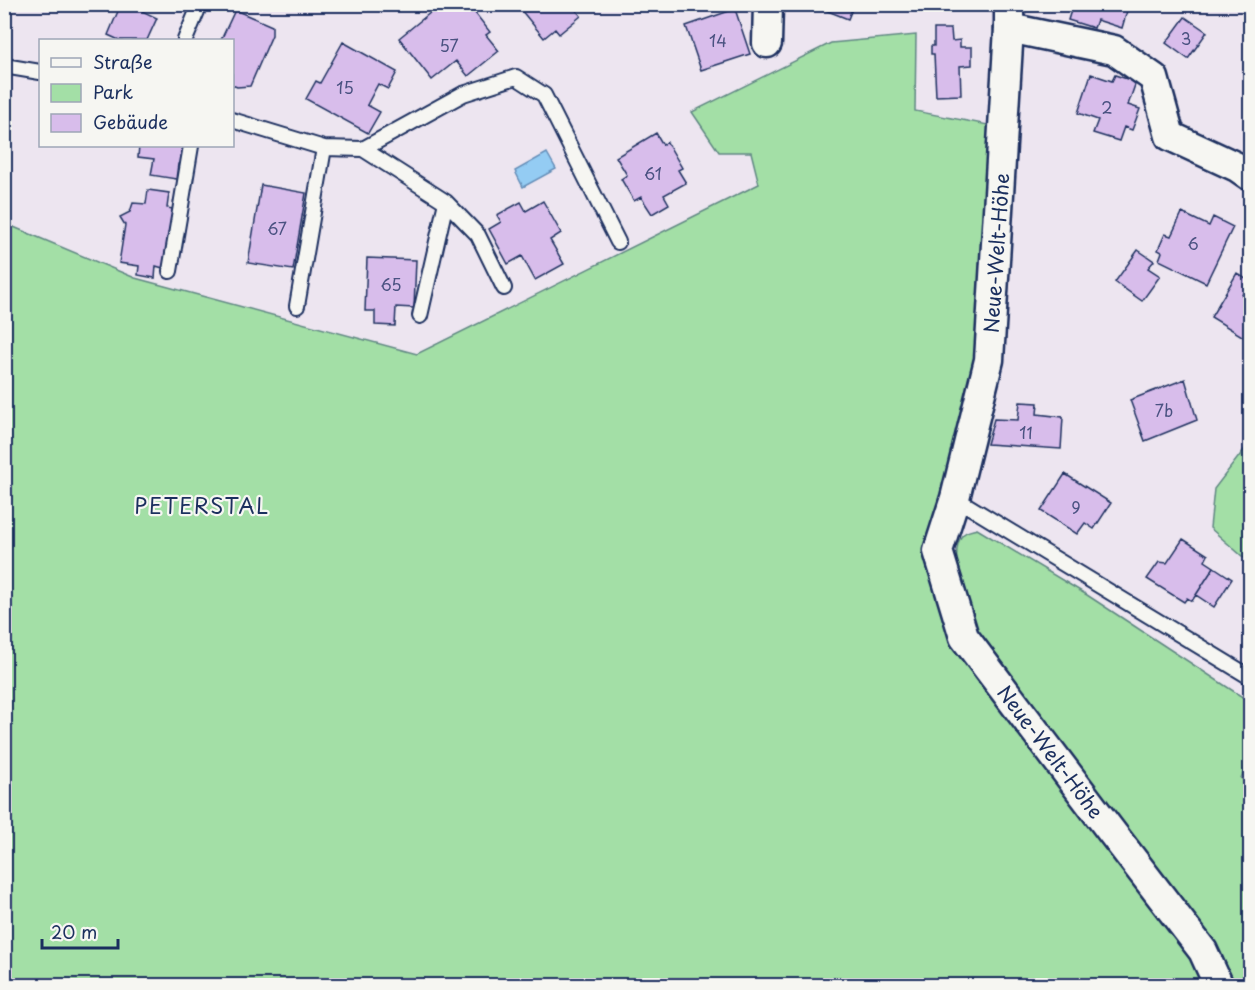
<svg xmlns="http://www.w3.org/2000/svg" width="1255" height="990" viewBox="0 0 1255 990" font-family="'Playpen Sans',sans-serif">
	<rect width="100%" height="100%" fill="#ede5f0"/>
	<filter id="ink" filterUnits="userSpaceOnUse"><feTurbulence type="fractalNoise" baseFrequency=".0167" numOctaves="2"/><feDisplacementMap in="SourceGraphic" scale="12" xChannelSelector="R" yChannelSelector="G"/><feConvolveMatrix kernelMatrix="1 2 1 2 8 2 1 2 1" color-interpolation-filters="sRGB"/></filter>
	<g filter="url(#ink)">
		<path fill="#a3dfa6" stroke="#5f8782" stroke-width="1.5" d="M 916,35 L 915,111 L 1004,128 L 989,360 L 938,551 L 964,637 L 1219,985 L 5,985 L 4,223 L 135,278 L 417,354 L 759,184 L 751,152 L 719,152 L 692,112 L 831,43 Z
			M 1250,442 L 1250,563 L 1210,528 L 1214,489 Z
			M 977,529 L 1087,595 L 1250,702 L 1250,758 L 1241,778 L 1250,786 L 1250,985 L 1232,985 L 966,614 C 963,596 950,552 961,537 C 965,531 970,531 977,529 Z"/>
		<path fill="#94ccf3" stroke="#648db7" stroke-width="1.5" d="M 547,153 L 556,169 L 523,187 L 515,171 Z"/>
		<path fill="#d8bdeb" stroke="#1b2f5e" stroke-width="1.5" d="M 121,4 L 145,4 L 142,11 L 157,18 L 147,40 L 119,40 L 108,35 Z
			M 441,4 L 468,4 L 490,32 L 486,35 L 499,51 L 468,76 L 456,61 L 432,80 L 399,38 Z
			M 516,4 L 571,4 L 581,16 L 559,34 L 555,29 L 544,38 Z
			M 810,4 L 854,4 L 848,19 Z
			M 1073,4 L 1129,4 L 1122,28 L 1097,20 L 1094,28 L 1068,20 Z
			M 735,9 L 750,54 L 701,70 L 686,26 Z
			M 235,10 L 272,26 L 272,35 L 250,86 L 237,87 L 232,85 L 232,40 L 221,40 Z
			M 1185,17 L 1207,32 L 1188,59 L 1166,43 Z
			M 934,29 L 951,29 L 952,41 L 960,40 L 960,47 L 972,47 L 972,65 L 960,66 L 961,95 L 936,96 L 934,54 L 931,54 L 931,46 L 934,46 Z
			M 343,42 L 397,72 L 388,89 L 378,84 L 367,105 L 380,112 L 368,133 L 306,99 L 316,81 L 320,83 Z
			M 1091,74 L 1112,81 L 1115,75 L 1136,82 L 1128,105 L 1140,109 L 1132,130 L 1124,127 L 1119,141 L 1093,133 L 1098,120 L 1078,113 Z
			M 656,133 L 663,145 L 667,142 L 682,168 L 678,170 L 686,183 L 664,195 L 669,204 L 652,214 L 641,197 L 634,201 L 621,179 L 627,175 L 616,157 Z
			M 139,146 L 187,146 L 184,165 L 178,164 L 176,179 L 151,175 L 154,159 L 138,157 Z
			M 261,185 L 306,193 L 293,270 L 248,263 Z
			M 148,190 L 169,193 L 167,208 L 173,209 L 163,268 L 156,266 L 155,278 L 138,275 L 139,266 L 119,263 L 125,225 L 120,217 L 130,212 L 133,203 L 146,204 Z
			M 543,201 L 561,233 L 550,240 L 564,264 L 535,280 L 522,256 L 508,264 L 489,229 L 501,222 L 497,215 L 521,202 L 526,211 Z
			M 1182,213 L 1209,226 L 1213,217 L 1233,227 L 1206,283 L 1159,260 L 1162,252 L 1158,250 L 1165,234 L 1171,236 Z
			M 1138,250 L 1154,261 L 1148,268 L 1160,276 L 1142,301 L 1115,282 Z
			M 367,258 L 416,260 L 414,308 L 396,307 L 395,326 L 375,325 L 375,311 L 365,311 Z
			M 1237,273 L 1250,282 L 1242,295 L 1250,301 L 1250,341 L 1211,317 Z
			M 1185,379 L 1197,420 L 1145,441 L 1130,400 Z
			M 1020,402 L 1038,403 L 1037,414 L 1063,417 L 1061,449 L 987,444 L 994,419 L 1018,420 Z
			M 1065,474 L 1111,503 L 1094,529 L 1085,523 L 1077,534 L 1041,511 Z
			M 1183,539 L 1208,555 L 1205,561 L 1214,567 L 1192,601 L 1187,598 L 1184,602 L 1147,579 L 1159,562 L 1167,563 Z
			M 1214,567 L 1232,579 L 1214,607 L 1196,595 Z"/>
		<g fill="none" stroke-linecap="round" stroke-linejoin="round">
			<defs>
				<path id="lane" d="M 185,40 L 200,4
					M 4,66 L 40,72
					M 232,120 L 324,148 L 363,149 L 463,94 L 516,77 L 544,95 L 618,242
					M 363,149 L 446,202 L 478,235 L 504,288
					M 170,271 L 191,146
					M 297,306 L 324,148
					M 420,316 L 446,202
					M 955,498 L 1250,677"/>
				<g id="street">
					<path id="s1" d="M 1009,4 L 1009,28 L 989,360 L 955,498 L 938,551 L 964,637 L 1110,830 L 1203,951 L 1219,986"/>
					<path d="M 1009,28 L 1114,50 L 1154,78 L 1170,136 L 1237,167 L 1250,176"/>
					<path d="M 767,43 L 768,4"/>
				</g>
			</defs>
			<use href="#lane" stroke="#1b2f5e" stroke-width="18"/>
			<use href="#street" stroke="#1b2f5e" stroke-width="33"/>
			<use href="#lane" stroke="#f6f6f2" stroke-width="14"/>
			<use href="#street" stroke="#f6f6f2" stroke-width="28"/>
		</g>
	</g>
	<g text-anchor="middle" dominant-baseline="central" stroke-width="4.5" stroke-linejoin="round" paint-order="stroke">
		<g font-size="16" fill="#4a5281">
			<text x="1186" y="38">3</text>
			<text x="718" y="40">14</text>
			<text x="449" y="45">57</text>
			<text x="345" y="87">15</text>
			<text x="1107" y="107">2</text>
			<text x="653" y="173">61</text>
			<text x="277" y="228">67</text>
			<text x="1193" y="243">6</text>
			<text x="391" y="284">65</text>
			<text x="1164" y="410">7b</text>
			<text x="1026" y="432">11</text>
			<text x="1076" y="507">9</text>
		</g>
		<g font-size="20" fill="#1b2f5e" stroke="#f6f6f2">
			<text transform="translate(996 253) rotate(-86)">Neue-Welt-Höhe</text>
			<text stroke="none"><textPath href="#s1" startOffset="788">Neue-Welt-Höhe</textPath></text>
		</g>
		<g font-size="21" letter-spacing="1.5" fill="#1b2f5e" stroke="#f6f6f2">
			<text x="202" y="505">PETERSTAL</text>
		</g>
	</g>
	<rect width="1255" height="990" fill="none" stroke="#f6f6f2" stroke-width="24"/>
	<rect x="12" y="12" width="1231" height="966" fill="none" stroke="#1b2f5e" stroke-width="2" filter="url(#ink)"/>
	<rect x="39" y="39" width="195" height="108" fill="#f6f6f2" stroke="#9ea6b7" stroke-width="1.5"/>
	<rect x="51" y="58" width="30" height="9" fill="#f6f6f2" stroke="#9ea6b7" stroke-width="1.5"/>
	<text x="93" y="69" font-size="18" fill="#1b2f5e">Straße</text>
	<rect x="51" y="84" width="30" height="18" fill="#a3dfa6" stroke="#9ea6b7" stroke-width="1.5"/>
	<text x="93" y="99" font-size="18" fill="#1b2f5e">Park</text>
	<rect x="51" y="114" width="30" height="18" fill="#d8bdeb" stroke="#9ea6b7" stroke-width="1.5"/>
	<text x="93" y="129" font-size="18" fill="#1b2f5e">Gebäude</text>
	<path d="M42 939v9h76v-9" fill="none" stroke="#1b2f5e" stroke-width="3"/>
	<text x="51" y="939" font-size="18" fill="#1b2f5e" stroke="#f6f6f2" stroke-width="4.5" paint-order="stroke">20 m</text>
</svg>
